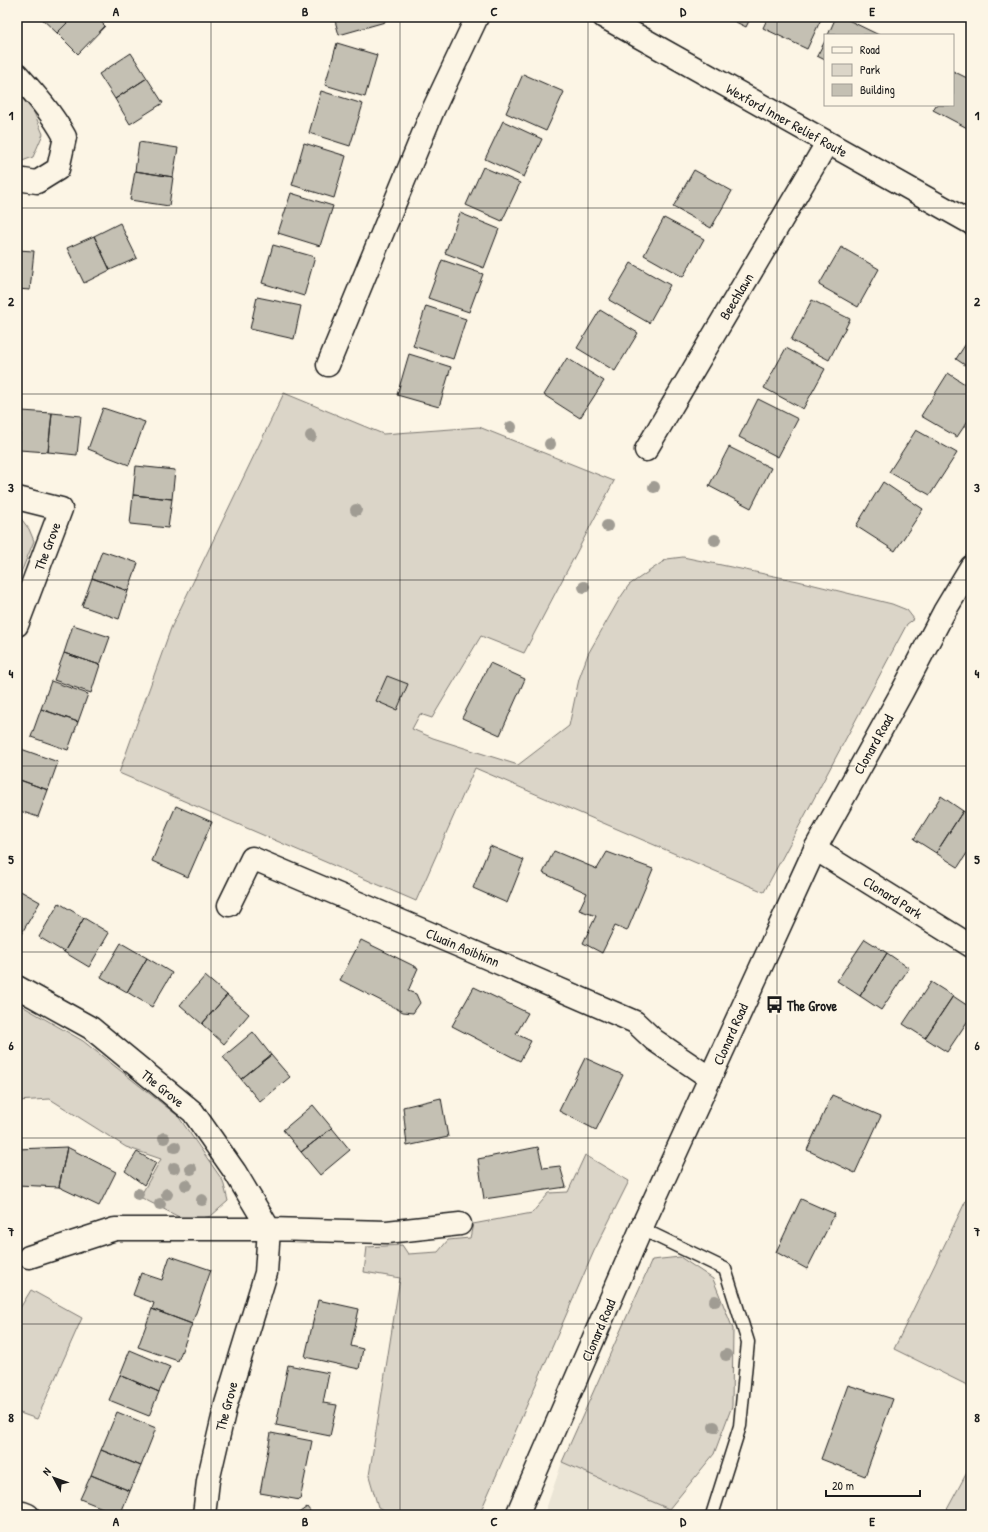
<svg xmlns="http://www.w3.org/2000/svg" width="988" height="1532" viewBox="0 0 988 1532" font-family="'Patrick Hand',sans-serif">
	<rect width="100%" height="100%" fill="#fcf5e5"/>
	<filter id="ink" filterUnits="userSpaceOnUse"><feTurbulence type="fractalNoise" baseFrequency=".025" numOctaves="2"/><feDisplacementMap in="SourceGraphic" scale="8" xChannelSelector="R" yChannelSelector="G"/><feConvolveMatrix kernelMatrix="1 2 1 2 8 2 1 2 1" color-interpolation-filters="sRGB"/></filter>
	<g filter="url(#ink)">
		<path fill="#ebe5d6" d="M 562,1462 L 684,1515 L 544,1515 Z"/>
		<path fill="#dbd5c8" stroke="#7c7872" d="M 17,93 L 33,110 L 43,134 L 33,157 L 17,163 Z
			M 284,393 L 383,434 L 479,427 L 614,481 L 524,653 L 481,636 L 432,718 L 420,714 L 412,729 L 433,738 L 518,765 L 569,726 L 579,679 L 588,654 L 620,598 L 629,585 L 667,559 L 683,557 L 798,581 L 892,604 L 907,610 L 914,619 L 907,624 L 764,892 L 475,768 L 416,901 L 119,773 L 171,628 Z
			M 17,516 L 19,516 L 29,529 L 34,541 L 17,582 Z
			M 17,1003 L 83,1041 L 178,1116 L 223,1181 L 228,1201 L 211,1216 L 187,1221 L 140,1197 L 161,1159 L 126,1147 L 50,1099 L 17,1101 Z
			M 585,1155 L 629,1181 L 594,1251 L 479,1515 L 393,1515 L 378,1507 L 369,1476 L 400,1278 L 364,1272 L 367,1247 L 402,1245 L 408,1254 L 438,1252 L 448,1240 L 470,1238 L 473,1224 L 532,1213 L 549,1193 L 568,1192 Z
			M 971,1190 L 971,1387 L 894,1349 Z
			M 680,1257 L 713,1279 L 733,1329 L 732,1406 L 714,1454 L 669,1509 L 562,1462 L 652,1260 Z
			M 31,1290 L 82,1318 L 37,1419 L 17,1412 L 17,1313 Z
			M 971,1465 L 971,1515 L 944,1515 Z"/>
		<path fill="#c4c0b3" stroke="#1c1c1c" d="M 40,17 L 73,17 L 57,33 Z
			M 73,17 L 96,17 L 105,26 L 78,54 L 57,33 Z
			M 334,17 L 384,17 L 385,22 L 339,35 Z
			M 726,17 L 751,17 L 746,27 Z
			M 768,17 L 822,17 L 807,49 L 763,28 Z
			M 836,17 L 842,17 L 879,35 L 828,35 Z
			M 825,41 L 825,60 L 817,56 Z
			M 337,43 L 377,55 L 365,97 L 325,85 Z
			M 131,53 L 147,78 L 115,99 L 99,74 Z
			M 953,71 L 971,80 L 971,130 L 933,110 L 936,105 L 953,105 Z
			M 523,74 L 564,92 L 546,131 L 506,113 Z
			M 147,78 L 163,103 L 130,124 L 115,99 Z
			M 321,91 L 363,104 L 350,146 L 309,133 Z
			M 503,121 L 542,139 L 524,177 L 485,159 Z
			M 139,142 L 178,148 L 173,177 L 135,171 Z
			M 304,143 L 346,156 L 334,198 L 292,185 Z
			M 483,167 L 520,183 L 502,221 L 466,205 Z
			M 694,170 L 732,191 L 711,228 L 673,207 Z
			M 135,171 L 173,177 L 169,206 L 130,200 Z
			M 291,193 L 333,206 L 320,246 L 278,233 Z
			M 460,213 L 499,229 L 484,268 L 445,253 Z
			M 664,218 L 704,239 L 683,277 L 644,255 Z
			M 120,223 L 137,258 L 110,270 L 94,236 Z
			M 94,236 L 110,270 L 84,283 L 67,248 Z
			M 273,245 L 315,257 L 304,296 L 262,283 Z
			M 841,247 L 879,269 L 858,307 L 819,285 Z
			M 17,250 L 34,251 L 30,290 L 17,289 Z
			M 442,260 L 483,274 L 469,312 L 428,298 Z
			M 631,263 L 670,285 L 649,323 L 609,300 Z
			M 257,297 L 301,306 L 294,339 L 250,329 Z
			M 812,300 L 850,319 L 829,360 L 791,340 Z
			M 426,306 L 466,319 L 453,359 L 413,346 Z
			M 600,310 L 638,333 L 615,371 L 577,348 Z
			M 971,336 L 971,369 L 956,359 Z
			M 786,348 L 825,369 L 803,409 L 764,388 Z
			M 409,354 L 451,367 L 439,407 L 397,395 Z
			M 567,358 L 604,381 L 580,418 L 544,395 Z
			M 948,373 L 971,388 L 971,416 L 957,437 L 921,416 Z
			M 758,399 L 798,419 L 778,457 L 739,437 Z
			M 103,408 L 145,422 L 129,465 L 88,449 Z
			M 22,411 L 52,413 L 48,452 L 19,450 Z
			M 52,413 L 81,416 L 77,455 L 48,452 Z
			M 916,430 L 957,453 L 930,495 L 889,472 Z
			M 729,447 L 771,468 L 751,508 L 709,486 Z
			M 136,466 L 175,470 L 172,499 L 133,495 Z
			M 883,482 L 923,509 L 895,551 L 856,526 Z
			M 133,495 L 172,499 L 168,528 L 130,524 Z
			M 102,551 L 138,563 L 128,591 L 92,578 Z
			M 92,578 L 128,591 L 119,619 L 82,606 Z
			M 73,625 L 110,637 L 100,665 L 64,653 Z
			M 64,653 L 100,665 L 91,693 L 54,680 Z
			M 490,663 L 525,679 L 500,735 L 462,718 Z
			M 387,676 L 408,684 L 397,710 L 376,701 Z
			M 51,681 L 88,694 L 78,722 L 41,709 Z
			M 41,709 L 78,722 L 68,750 L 31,737 Z
			M 21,749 L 58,762 L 48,790 L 17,779 L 17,760 Z
			M 17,779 L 48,790 L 38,817 L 17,810 Z
			M 941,796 L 963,811 L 936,853 L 914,839 Z
			M 176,806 L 212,822 L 188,877 L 152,861 Z
			M 963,811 L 971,816 L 971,847 L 958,867 L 936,853 Z
			M 490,846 L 524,860 L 507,903 L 473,888 Z
			M 554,851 L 597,869 L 607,852 L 653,869 L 627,931 L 615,926 L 602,953 L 583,943 L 596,916 L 579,910 L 587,893 L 543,873 Z
			M 17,889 L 40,902 L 20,936 L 17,934 Z
			M 59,903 L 84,918 L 64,952 L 39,937 Z
			M 84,918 L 109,933 L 89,967 L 64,952 Z
			M 865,939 L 887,953 L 860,996 L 837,981 Z
			M 361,940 L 418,968 L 408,991 L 416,994 L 420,1003 L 413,1013 L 403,1012 L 340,980 Z
			M 121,943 L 147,958 L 127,992 L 101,977 Z
			M 887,953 L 909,968 L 881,1010 L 860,996 Z
			M 147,958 L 172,973 L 152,1007 L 127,992 Z
			M 205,976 L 227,995 L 202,1024 L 180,1005 Z
			M 931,982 L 953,996 L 925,1038 L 903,1024 Z
			M 474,987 L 528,1013 L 516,1034 L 531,1041 L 520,1061 L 452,1026 Z
			M 227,995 L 249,1014 L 224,1044 L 202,1024 Z
			M 953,996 L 971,1008 L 971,1016 L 947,1052 L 925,1038 Z
			M 253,1032 L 271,1055 L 241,1079 L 223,1057 Z
			M 271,1055 L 290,1077 L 260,1102 L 241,1079 Z
			M 585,1058 L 623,1075 L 596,1130 L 559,1111 Z
			M 832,1095 L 881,1116 L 855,1173 L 807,1150 Z
			M 441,1098 L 448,1137 L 407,1146 L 403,1107 Z
			M 313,1105 L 332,1128 L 301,1152 L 283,1130 Z
			M 332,1128 L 350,1150 L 320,1175 L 301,1152 Z
			M 67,1147 L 116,1172 L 99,1206 L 59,1187 Z
			M 67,1147 L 59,1187 L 17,1185 L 17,1149 Z
			M 538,1147 L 543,1168 L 560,1166 L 566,1187 L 484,1199 L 478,1159 Z
			M 137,1152 L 156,1163 L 144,1185 L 125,1171 Z
			M 801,1199 L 835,1214 L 807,1269 L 776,1252 Z
			M 170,1256 L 211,1270 L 192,1324 L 152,1309 L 154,1303 L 133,1295 L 141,1273 L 162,1280 Z
			M 318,1300 L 359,1309 L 351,1346 L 363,1349 L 359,1369 L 305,1357 Z
			M 152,1309 L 192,1324 L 178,1361 L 138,1347 Z
			M 130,1350 L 170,1367 L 159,1392 L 120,1375 Z
			M 288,1365 L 329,1373 L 323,1403 L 337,1405 L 330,1436 L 276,1425 Z
			M 120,1375 L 159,1392 L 149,1416 L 109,1400 Z
			M 848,1385 L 893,1399 L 865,1476 L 821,1459 Z
			M 117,1412 L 156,1428 L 141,1466 L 101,1450 Z
			M 271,1433 L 312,1441 L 300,1500 L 260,1493 Z
			M 101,1450 L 141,1466 L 130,1491 L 91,1475 Z
			M 91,1475 L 130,1491 L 120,1515 L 80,1499 Z
			M 307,1507 L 313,1515 L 296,1515 Z"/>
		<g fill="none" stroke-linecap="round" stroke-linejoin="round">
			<defs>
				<path id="service" d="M 642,1229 L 725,1269 L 748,1342 L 740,1426 L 712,1515"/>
				<path id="minor" d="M 17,74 C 35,94 52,113 65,137 L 58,169 L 37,182 L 17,179
					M 328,365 L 433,110 L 477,17
					M 646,450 L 827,143
					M 17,498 L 61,509 L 17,625
					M 815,849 L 971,946
					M 229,905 L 252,858 L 462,947 L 635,1022 L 654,1040 L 710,1078
					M 17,987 L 91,1028 L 193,1112 L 235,1172 L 269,1229 L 266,1273 L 226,1404 L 208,1481 L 204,1515
					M 29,1257 L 115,1229 L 269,1229 L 387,1232 L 460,1224
					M 17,1515 L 23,1513 L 28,1515"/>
				<path id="tertiary" d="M 604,17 L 971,223
					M 517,1515 L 645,1220 L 815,849 L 902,692 L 944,612 L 971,567"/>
			</defs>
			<use href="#service" stroke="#1c1c1c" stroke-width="15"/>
			<use href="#minor" stroke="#1c1c1c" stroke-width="25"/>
			<use href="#tertiary" stroke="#1c1c1c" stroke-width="25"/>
			<use href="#service" stroke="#fcf5e5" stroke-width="12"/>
			<use href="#minor" stroke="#fcf5e5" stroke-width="22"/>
			<use href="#tertiary" stroke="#fcf5e5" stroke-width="22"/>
		</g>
		<g fill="#a09c93">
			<circle cx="511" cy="427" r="6"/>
			<circle cx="311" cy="436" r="6"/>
			<circle cx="550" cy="444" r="6"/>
			<circle cx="654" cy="487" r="6"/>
			<circle cx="356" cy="510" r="6"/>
			<circle cx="607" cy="526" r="6"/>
			<circle cx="715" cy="540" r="6"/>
			<circle cx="584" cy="587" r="6"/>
			<circle cx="164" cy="1138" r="6"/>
			<circle cx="175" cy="1147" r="6"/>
			<circle cx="174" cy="1168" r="6"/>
			<circle cx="191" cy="1169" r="6"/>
			<circle cx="186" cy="1185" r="6"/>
			<circle cx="138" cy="1194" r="6"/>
			<circle cx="167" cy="1194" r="6"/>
			<circle cx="202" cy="1200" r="6"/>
			<circle cx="160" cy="1204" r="6"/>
			<circle cx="715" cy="1301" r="6"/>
			<circle cx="726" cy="1355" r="6"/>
			<circle cx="714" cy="1427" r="6"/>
		</g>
	</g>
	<path fill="none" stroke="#1c1c1c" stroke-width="1" stroke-opacity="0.55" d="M 211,17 L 211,1515M 400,17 L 400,1515M 588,17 L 588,1515M 777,17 L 777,1515M 17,208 L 971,208M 17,394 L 971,394M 17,580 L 971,580M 17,766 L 971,766M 17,952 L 971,952M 17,1138 L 971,1138M 17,1324 L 971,1324"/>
	<defs>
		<symbol id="bus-bare" viewBox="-9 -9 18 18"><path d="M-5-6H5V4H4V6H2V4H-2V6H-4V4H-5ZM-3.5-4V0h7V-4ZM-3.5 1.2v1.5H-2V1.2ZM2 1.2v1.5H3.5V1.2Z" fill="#1c1c1c" stroke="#fcf5e5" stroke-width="2.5" paint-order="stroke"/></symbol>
	</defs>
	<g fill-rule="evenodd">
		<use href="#bus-bare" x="762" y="992" width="25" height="25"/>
	</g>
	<g text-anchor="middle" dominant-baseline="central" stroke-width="3" stroke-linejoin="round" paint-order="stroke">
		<g font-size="14" fill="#1c1c1c" stroke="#fcf5e5">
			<text transform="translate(787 120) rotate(29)">Wexford Inner Relief Route</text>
			<text transform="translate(736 296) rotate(-59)">Beechlawn</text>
			<text transform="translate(47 546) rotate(-69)">The Grove</text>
			<text transform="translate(873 744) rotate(-61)">Clonard Road</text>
			<text transform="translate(893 897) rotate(32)">Clonard Park</text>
			<text transform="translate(463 947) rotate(23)">Cluain Aoibhinn</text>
			<text transform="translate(730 1034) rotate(-66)">Clonard Road</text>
			<text transform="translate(163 1088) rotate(39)">The Grove</text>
			<text transform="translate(598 1330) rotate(-67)">Clonard Road</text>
			<text transform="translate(226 1406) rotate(-75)">The Grove</text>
		</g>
		<g font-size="14" font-weight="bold" fill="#1c1c1c" stroke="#fcf5e5" text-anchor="start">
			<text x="787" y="1005">The Grove</text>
		</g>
	</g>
	<rect width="988" height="1532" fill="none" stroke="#fcf5e5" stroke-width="44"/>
	<rect x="824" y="34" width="130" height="72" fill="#fcf5e5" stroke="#a29e95"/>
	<rect x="832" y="47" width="20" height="6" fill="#fcf5e5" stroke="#a29e95"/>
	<text x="860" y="54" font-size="12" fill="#1c1c1c">Road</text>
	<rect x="832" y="64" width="20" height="12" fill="#dbd5c8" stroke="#a29e95"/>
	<text x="860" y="74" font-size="12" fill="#1c1c1c">Park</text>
	<rect x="832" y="84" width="20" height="12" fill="#c4c0b3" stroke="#a29e95"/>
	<text x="860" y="94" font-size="12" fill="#1c1c1c">Building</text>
	<g transform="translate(54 1478) rotate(311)" stroke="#fcf5e5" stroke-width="3" paint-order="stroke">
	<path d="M0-3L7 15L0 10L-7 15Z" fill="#1c1c1c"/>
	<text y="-6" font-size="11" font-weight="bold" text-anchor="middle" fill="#1c1c1c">N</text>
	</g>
	<path d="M826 1490v6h94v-6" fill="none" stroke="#1c1c1c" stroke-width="2"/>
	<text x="832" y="1490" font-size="12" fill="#1c1c1c" stroke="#fcf5e5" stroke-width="3" paint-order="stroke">20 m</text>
	<rect x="22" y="22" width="944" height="1488" fill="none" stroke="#1c1c1c" stroke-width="1.5"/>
	<g font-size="13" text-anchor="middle" font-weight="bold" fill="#1c1c1c">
		<text x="116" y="16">A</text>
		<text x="305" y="16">B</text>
		<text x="494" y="16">C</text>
		<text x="683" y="16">D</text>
		<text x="872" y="16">E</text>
		<text x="11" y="120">1</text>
		<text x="977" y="120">1</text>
		<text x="11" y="306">2</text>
		<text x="977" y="306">2</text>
		<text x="11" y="492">3</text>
		<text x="977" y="492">3</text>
		<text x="11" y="678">4</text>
		<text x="977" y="678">4</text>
		<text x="11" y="864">5</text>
		<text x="977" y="864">5</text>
		<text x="11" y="1050">6</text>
		<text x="977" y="1050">6</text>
		<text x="11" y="1236">7</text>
		<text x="977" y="1236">7</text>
		<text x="11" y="1422">8</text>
		<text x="977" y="1422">8</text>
		<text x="116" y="1526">A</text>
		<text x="305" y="1526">B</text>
		<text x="494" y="1526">C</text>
		<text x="683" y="1526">D</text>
		<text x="872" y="1526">E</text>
	</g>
</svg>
